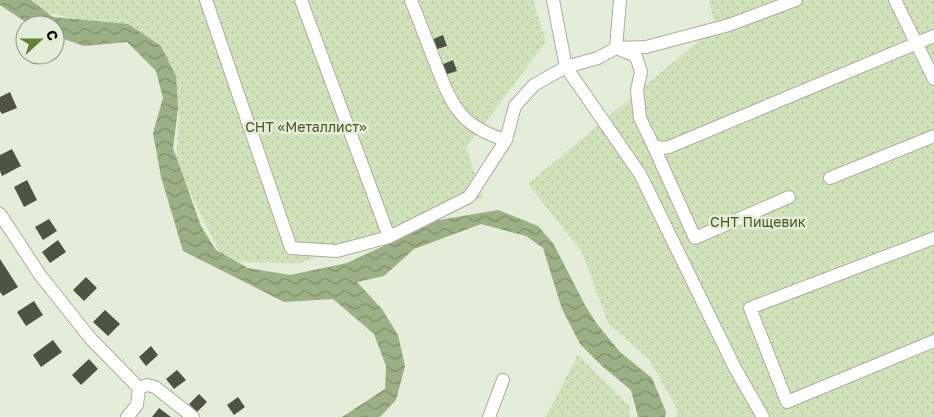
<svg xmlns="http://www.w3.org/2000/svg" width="934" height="417" viewBox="0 0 934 417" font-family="'Golos Text',sans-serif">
	<defs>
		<pattern id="grass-dots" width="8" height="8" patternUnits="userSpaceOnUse" patternTransform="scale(1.25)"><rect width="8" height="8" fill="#d1e2ba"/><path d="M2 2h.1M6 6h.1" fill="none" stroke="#b2c19f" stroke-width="1.8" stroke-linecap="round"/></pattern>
		<pattern id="water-waves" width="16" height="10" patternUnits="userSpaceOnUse" patternTransform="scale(1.25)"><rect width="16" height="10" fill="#9daf84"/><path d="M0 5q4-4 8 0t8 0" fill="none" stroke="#7e8d6a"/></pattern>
	</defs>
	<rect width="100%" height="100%" fill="#e4edd9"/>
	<path fill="url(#grass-dots)" d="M 32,0 L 533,0 L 546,42 L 466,148 L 483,197 L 300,263 L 244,262 L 223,259 L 176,164 L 179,116 L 166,62 L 106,26 L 46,12 Z
		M 709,0 L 934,0 L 934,417 L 677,417 L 677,409 L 649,359 L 608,323 L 582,252 L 528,184 L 715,27 Z
		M 578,355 L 629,406 L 630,417 L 546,417 Z"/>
	<path fill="url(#water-waves)" d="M 0,0 L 31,0 L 53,17 L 128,24 L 161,46 L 176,76 L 178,109 L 173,148 L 201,226 L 216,250 L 248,268 L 290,275 L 347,263 L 439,220 L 498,210 L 538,226 L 553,243 L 585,305 L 597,324 L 620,352 L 652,378 L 666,412 L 665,417 L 638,417 L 631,390 L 602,366 L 580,344 L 562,309 L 543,248 L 526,236 L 481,224 L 414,249 L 384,276 L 357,282 L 382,309 L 398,335 L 405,366 L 396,400 L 380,417 L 342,417 L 385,389 L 386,366 L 374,334 L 333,299 L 284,302 L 183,251 L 161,177 L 153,133 L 163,98 L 156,71 L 127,42 L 84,46 L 55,36 L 55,25 L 30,25 L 0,5 Z"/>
	<path fill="#4d5443" d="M 443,35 L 447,46 L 434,50 L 431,40 Z
		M 453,60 L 457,71 L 444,75 L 441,65 Z
		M 10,92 L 17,108 L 2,114 L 0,111 L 0,97 Z
		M 12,149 L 21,166 L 2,176 L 0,171 L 0,155 Z
		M 27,180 L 37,200 L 24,207 L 14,187 Z
		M 49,219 L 57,231 L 43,240 L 35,227 Z
		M 58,240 L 66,252 L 50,263 L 42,252 Z
		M 0,259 L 18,287 L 3,296 L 0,292 Z
		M 86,277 L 97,288 L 84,301 L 73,290 Z
		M 34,301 L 43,315 L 26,326 L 17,312 Z
		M 105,310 L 120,324 L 108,336 L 93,322 Z
		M 53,340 L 62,352 L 41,367 L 33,355 Z
		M 151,346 L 158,355 L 146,366 L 139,357 Z
		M 89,359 L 98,369 L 81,385 L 72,375 Z
		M 177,370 L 186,380 L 174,389 L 166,379 Z
		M 199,394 L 207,402 L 197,412 L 189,404 Z
		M 238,397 L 245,407 L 234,415 L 227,405 Z
		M 159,408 L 171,417 L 152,417 Z"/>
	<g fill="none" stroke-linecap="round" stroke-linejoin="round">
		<defs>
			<path id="minor" d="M 206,0 L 291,248 L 337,251 L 389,237 L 469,197 L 506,140 L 515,106 L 534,85 L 566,67 L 598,58 L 616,48 L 620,0
				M 301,0 L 389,237
				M 411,0 C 419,21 427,41 435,62 C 451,104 460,127 506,140
				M 553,0 L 566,67 L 640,174 L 735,368 L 763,417
				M 796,0 L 729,25 L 646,47 L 616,48 L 636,56 L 641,72 L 637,90 L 640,118 L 653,145 L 661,148 L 669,147 L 934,36
				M 895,0 L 934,79
				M 653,145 L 695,238 L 789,197
				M 830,178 L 934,136
				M 0,214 L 40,275 L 91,339 L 139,388 L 147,385 L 155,387 L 193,417
				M 934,238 L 750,308 L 787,402 L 934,341
				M 127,417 L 137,405 L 139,388
				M 489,417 L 503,380"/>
		</defs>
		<use href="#minor" stroke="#a8b09d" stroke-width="14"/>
		<use href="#minor" stroke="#fff" stroke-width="12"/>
	</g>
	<g text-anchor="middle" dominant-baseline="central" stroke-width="5" stroke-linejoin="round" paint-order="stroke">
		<g font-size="14" fill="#475c1d" stroke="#e4edd9">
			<text x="306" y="126">СНТ «Металлист»</text>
			<text x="758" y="221">СНТ Пищевик</text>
		</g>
	</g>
	<g transform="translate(40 40) rotate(69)"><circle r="24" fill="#e4edd9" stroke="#8e9586"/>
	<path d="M0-4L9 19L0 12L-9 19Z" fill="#647f33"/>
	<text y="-8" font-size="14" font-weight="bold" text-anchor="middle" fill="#0e100a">С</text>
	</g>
</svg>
